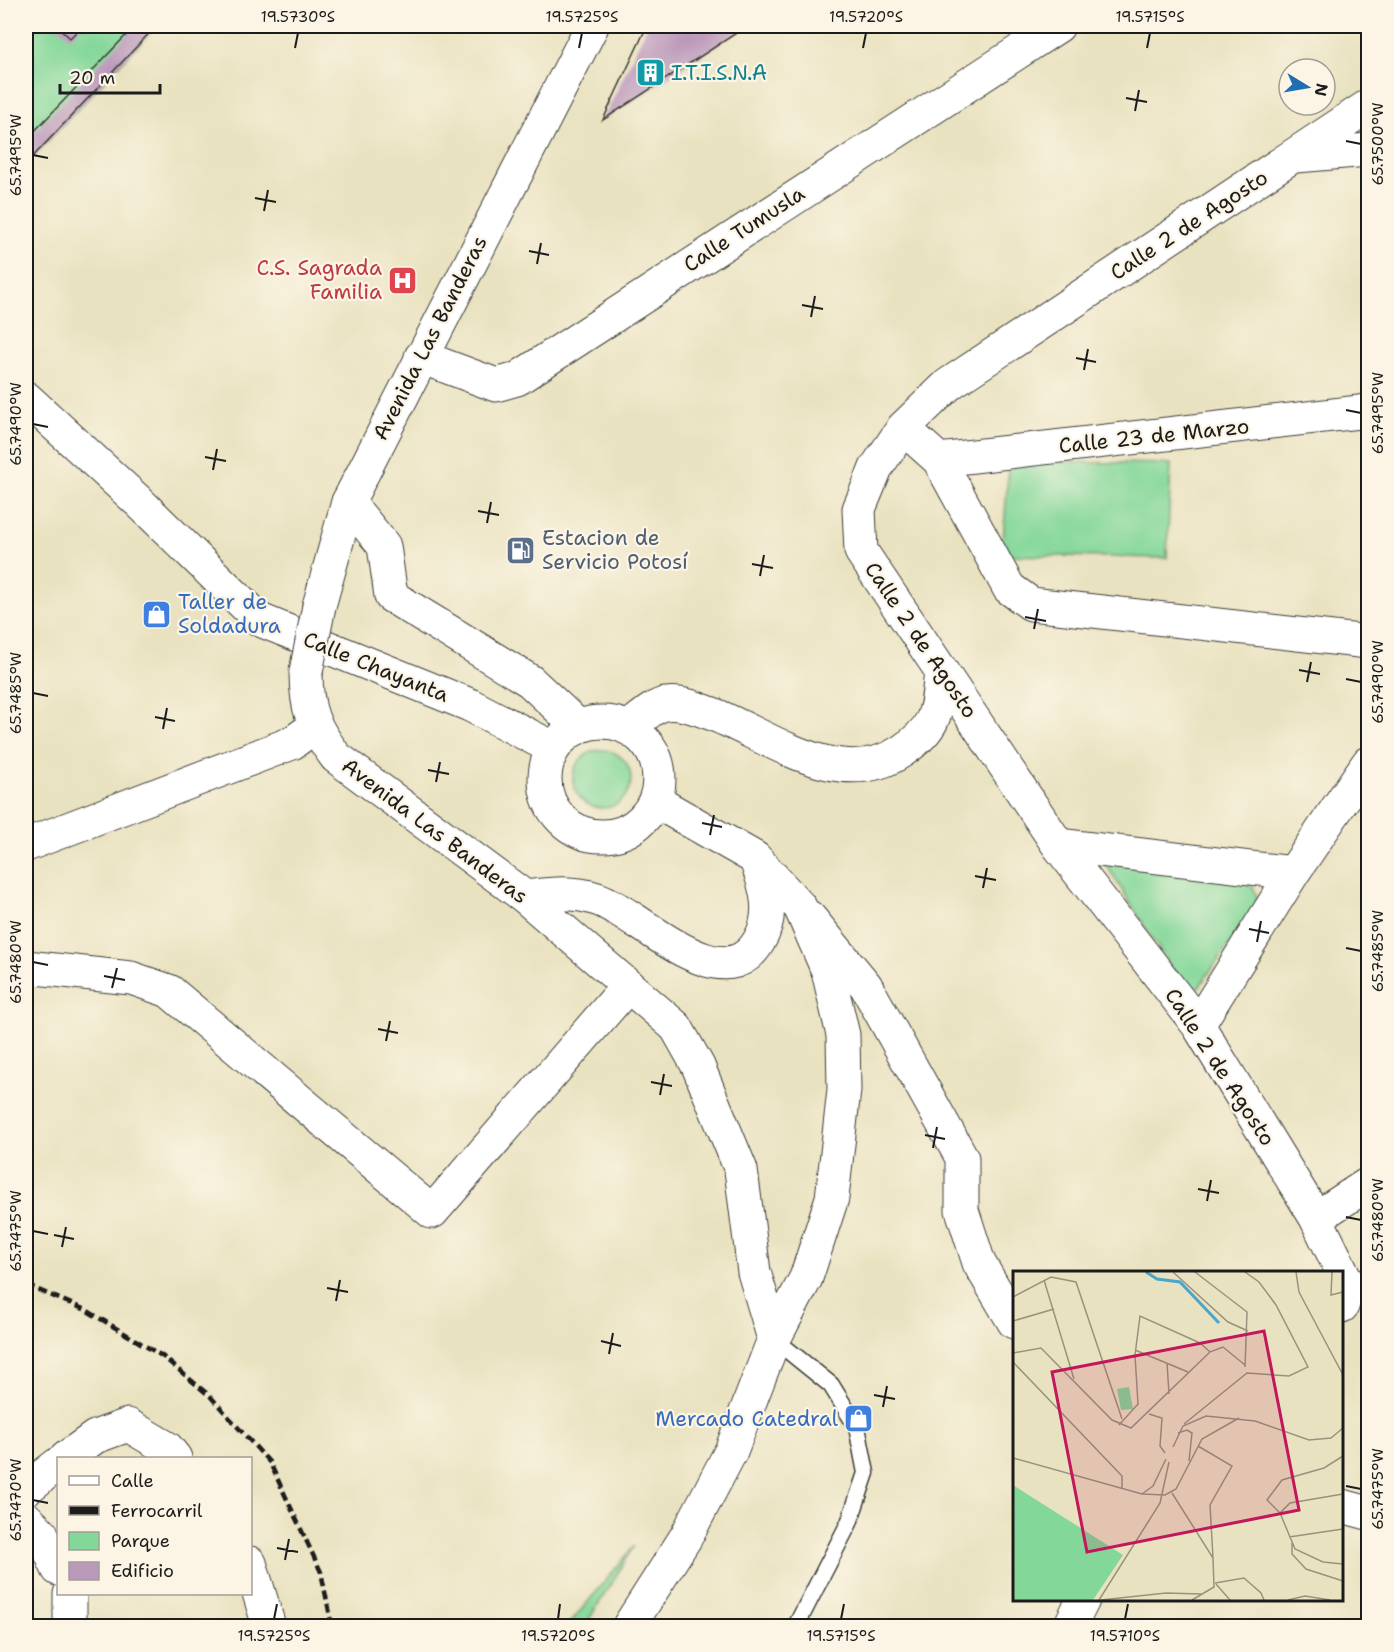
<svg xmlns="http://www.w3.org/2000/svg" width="1394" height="1652" viewBox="0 0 1394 1652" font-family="'Shantell Sans',sans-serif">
	<rect width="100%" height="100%" fill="#fcf5e5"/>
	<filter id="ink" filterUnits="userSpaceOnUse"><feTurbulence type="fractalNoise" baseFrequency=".0167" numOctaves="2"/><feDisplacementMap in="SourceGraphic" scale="12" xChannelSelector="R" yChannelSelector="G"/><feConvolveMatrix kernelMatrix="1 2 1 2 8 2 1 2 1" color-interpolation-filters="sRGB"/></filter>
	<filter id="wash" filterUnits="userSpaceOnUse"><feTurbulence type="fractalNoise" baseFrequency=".008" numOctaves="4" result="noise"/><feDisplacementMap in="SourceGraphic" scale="24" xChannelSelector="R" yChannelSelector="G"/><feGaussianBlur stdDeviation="1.35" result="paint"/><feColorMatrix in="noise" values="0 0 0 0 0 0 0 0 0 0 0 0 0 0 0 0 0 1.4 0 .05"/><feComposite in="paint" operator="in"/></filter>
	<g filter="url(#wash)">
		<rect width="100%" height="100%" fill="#e9e2c0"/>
		<path fill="#83d799" stroke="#507a5a" stroke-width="1.5" d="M 26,26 L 156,26 L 26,164 Z
			M 1009,461 L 1171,464 L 1167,558 L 1002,555 Z
			M573 779a29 29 0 1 1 58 0a29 29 0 1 1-58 0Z
			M 1102,858 L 1245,880 C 1254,886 1259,895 1256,907 L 1199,987 L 1184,989 Z
			M 634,1546 L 585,1626 L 568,1626 Z"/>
		<g id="blocks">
			<path fill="#b9b" d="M 57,26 L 82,26 L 70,38 Z
				M 135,26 L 156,26 L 26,164 L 26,140 Z
				M 647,26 L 747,26 L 603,120 Z"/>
		</g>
	</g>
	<g filter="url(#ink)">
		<use href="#blocks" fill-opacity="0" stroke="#3b3a35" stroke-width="1.5"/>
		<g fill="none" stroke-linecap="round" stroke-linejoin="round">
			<defs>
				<path id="lane" d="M 774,1339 L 831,1385 L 857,1427 L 866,1473 L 849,1523 L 796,1626"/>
				<path id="street" d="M 1296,156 L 1368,150
					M 903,428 L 939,460 L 1009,588 L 1031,604 L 1368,642
					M 939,460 L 1368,411
					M 348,502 L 384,546 L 391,596 L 530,681 L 579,727
					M 628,728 C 638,721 654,705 666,704 C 682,702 696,708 710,713 C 768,735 840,793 902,751 C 938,727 937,711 941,670
					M 26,845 L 292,743 L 314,727
					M 1058,845 L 1293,873
					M 809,917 L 866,986 L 962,1158 L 962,1210 L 979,1263 L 1014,1322
					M 26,967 L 131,978 L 169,991 L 432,1212 L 627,987
					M 1198,1025 L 1293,873 L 1368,763
					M 1316,1218 L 1198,1025 L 1058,845 L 861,551 L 859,509 L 876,468 L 903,428 L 949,384 L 1368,106
					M 1342,1306 L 1349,1286 L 1316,1218 L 1368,1184
					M 66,1458 L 95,1437 L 128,1425 L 167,1448 L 175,1458
					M 26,1489 L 58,1464
					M 1342,1506 L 1368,1513
					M 26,1518 L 42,1534 L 58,1569
					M 250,1563 L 269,1626
					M 70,1594 L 70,1626
					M 1070,1626 L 1083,1600"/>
				<path id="secondary" d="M 421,357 L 496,385 L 517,379 L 1058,26"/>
				<path id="primary" d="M 26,398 L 138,501 L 260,620 L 470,705 L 553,748
					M 319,606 L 348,502 L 592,26
					M 306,672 C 306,711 313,726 336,757 L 525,897 L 676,1027 L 698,1066 L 741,1170 L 754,1272 L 774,1339
					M545 779a57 57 0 1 1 114 0a57 57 0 1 1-114 0Z
					M 525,897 C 551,894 572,891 597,899 C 638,912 723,1004 759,941 C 774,916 767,889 757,863
					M 629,1626 L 686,1537 L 731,1451 L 774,1339 L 806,1278 L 832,1198 L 844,1090 L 843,1035 L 828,971 L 800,907 L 755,858 L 655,801"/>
			</defs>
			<use href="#lane" stroke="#3b3a35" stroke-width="19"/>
			<use href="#street" stroke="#3b3a35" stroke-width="35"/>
			<use href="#secondary" stroke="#3b3a35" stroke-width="35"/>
			<use href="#primary" stroke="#3b3a35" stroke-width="35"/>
			<use href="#lane" stroke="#fff" stroke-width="16"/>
			<use href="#street" stroke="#fff" stroke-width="33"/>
			<use href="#secondary" stroke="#fff" stroke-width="33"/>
			<use href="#primary" stroke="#fff" stroke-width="33"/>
			<path stroke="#1c1c1c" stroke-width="4.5" stroke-dasharray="9 4.5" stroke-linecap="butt" d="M 26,1285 L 86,1310 L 162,1356 L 210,1396 L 270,1463 L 321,1572 L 332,1626"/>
			<defs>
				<path id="primary-bridge" d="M 306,672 L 319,606"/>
			</defs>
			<use href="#primary-bridge" stroke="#3b3a35" stroke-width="35" stroke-linecap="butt"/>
			<use href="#primary-bridge" stroke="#fff" stroke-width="33"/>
		</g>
	</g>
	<path fill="none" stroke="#1c1c1c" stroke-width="2" d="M 295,48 L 298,33M 579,48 L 582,33M 863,48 L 866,33M 1147,48 L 1150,33M 1126,98 L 1147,102M 1135,111 L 1139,90M 1346,141 L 1361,144M 33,155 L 48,158M 255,198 L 276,202M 264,211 L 268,190M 529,251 L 549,255M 537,264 L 541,243M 802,305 L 823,309M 811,317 L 815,296M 1076,358 L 1096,362M 1084,370 L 1088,349M 1346,410 L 1361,413M 33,424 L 48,427M 205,457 L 226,461M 213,470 L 217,449M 478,511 L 499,515M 487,523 L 491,502M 752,564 L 773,568M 760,576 L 764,555M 1025,617 L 1046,621M 1034,629 L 1038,609M 1299,670 L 1320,674M 1346,679 L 1361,682M 1307,682 L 1311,662M 33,693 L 48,696M 155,717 L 175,721M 163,729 L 167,708M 428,770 L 449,774M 436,782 L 440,762M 702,823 L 722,827M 710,835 L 714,815M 975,876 L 996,880M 983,888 L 987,868M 1249,929 L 1269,933M 1257,942 L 1261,921M 1346,948 L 1361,951M 33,962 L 48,965M 104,976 L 125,980M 112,988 L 117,968M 378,1029 L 398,1033M 386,1041 L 390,1021M 651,1082 L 672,1086M 660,1095 L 664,1074M 925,1135 L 945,1139M 933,1148 L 937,1127M 1198,1189 L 1219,1193M 1207,1201 L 1211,1180M 1346,1217 L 1361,1220M 33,1231 L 48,1234M 54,1235 L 74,1239M 62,1247 L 66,1227M 327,1288 L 348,1292M 336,1301 L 340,1280M 601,1341 L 621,1346M 609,1354 L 613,1333M 874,1395 L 895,1399M 883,1407 L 887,1386M 1346,1486 L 1361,1489M 33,1500 L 48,1503M 277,1548 L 298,1552M 285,1560 L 289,1539M 274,1619 L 277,1604M 558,1619 L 560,1604M 841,1619 L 844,1604M 1125,1619 L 1128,1604"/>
	<defs>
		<symbol id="building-square" viewBox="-11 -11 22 22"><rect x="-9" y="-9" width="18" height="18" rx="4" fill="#0f9aa8" stroke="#fcf5e5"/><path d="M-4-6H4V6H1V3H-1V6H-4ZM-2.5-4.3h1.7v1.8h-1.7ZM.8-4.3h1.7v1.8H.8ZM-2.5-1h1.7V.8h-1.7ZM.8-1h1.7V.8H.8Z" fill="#fff"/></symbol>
		<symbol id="hospital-square" viewBox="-11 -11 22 22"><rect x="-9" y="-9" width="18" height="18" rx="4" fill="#e0444e" stroke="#fcf5e5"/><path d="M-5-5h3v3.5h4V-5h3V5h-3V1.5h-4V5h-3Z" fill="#fff"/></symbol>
		<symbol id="fuel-square" viewBox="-11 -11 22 22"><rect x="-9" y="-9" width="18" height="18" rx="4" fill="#5c6f8a" stroke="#fcf5e5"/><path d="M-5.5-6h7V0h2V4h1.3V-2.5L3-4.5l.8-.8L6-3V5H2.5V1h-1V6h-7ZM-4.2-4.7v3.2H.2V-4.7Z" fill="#fff"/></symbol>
		<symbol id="shop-square" viewBox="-11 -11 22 22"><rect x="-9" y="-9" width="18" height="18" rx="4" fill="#3f7fe0" stroke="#fcf5e5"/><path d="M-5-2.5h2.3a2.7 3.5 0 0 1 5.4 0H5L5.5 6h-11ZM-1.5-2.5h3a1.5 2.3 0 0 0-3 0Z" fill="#fff"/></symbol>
	</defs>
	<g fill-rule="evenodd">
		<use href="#building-square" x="634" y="56" width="33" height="33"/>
		<use href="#hospital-square" x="386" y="264" width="33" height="33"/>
		<use href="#fuel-square" x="504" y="534" width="33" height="33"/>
		<use href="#shop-square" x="140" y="598" width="33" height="33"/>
		<use href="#shop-square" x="842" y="1402" width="33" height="33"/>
	</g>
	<g text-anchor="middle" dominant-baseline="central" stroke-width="4.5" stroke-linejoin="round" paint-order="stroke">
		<g font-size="21" fill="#0d838f" stroke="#fcf5e5" text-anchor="start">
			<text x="671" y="73">I.T.I.S.N.A</text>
		</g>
		<g font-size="21" fill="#1c1c1c" stroke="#fcf5e5">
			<text transform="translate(1189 225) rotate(-33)">Calle 2 de Agosto</text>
			<text transform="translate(744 229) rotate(-33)">Calle Tumusla</text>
			<text transform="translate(430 338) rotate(-63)">Avenida Las Banderas</text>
			<text transform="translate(1154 436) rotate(-6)">Calle 23 de Marzo</text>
			<text transform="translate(921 640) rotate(56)">Calle 2 de Agosto</text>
			<text transform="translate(376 667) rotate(22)">Calle Chayanta</text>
			<text transform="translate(435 831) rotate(37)">Avenida Las Banderas</text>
			<text transform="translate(1220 1067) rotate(57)">Calle 2 de Agosto</text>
		</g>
		<g font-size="21" fill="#be3a42" stroke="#fcf5e5" text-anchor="end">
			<text x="382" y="268">C.S. Sagrada<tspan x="382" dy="24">Familia</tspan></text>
		</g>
		<g font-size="21" fill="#4e5e75" stroke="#fcf5e5" text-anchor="start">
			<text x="542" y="538">Estacion de<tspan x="542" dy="24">Servicio Potosí</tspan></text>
		</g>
		<g font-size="21" fill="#366cbe" stroke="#fcf5e5" text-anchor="start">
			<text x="178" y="602">Taller de<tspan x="178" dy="24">Soldadura</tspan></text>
			<text x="838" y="1419" text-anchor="end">Mercado Catedral</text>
		</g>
	</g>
	<g transform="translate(1013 1271)">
		<rect width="330" height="330" fill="#e9e2c0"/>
		<path d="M 116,116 L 120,138 L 108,139 L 104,118 ZM 0,214 L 110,284 L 80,329 L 0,329 Z" fill="#83d799"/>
		<path fill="none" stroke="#4ba7ca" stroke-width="3" d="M 133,1 L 144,8 L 167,11 L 206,52"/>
		<path fill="none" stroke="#97937e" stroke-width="1.5" d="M 160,1 L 215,51 L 235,60M 182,1 L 234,41 L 232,96M 283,1 L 286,21 L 330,104M 319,1 L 318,24 L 330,21M 31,9 L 61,108M 0,26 L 38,6 L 63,11 L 109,148M 0,50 L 41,38M 122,79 L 175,101M 0,82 L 28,77 L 99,149 L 118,157 L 197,81M 0,91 L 109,205 L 109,217M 154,92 L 156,123M 136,143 L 149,147 L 147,175 L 152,182M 171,153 L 234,102 L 276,105 L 295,96 L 263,34 L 246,11 L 232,1M 106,154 L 125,133 L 122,84 L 127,45 L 187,72 L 197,81 L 210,76 L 232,94M 165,162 L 174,159 L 179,162 L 176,190M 185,175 L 219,195 L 197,234 L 200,287M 160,176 L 170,155 L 193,145 L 242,150 L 296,169 L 318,167 L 330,157M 0,187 L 129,223 L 152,224 L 163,218 L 189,168 L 226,147M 159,222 L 200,287 L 201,316 L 179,329M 129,223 L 140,215 L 153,188M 330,223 L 277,232 L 267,242 L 282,278 L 310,291 L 330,293M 267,242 L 254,229 L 269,209 L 311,197 L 330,185M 276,266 L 330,258M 279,272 L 279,283 L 293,298 L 330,310M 202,312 L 231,307 L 248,322 L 251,329M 203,313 L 217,329M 86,329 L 147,232 L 156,191M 88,329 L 153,322 L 189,323M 275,329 L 292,325 L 317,329"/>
		<path fill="#c2185b" fill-opacity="0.15" stroke="#c2185b" stroke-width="3" d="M 251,60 L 286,239 L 74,281 L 39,101 Z"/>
		<rect width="330" height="330" fill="none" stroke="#1c1c1c" stroke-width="3"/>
	</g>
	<rect width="1394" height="1652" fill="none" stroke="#fcf5e5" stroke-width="66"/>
	<rect x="57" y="1457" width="195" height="138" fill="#fcf5e5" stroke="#a29e95" stroke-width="1.5"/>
	<rect x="69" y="1476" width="30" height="9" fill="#ffffff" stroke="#a29e95" stroke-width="1.5"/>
	<text x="111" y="1487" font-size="18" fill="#1c1c1c">Calle</text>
	<rect x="69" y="1506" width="30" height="9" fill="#1c1c1c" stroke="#a29e95" stroke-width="1.5"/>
	<text x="111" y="1517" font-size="18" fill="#1c1c1c">Ferrocarril</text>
	<rect x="69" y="1532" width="30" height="18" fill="#83d799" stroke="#a29e95" stroke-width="1.5"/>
	<text x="111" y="1547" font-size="18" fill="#1c1c1c">Parque</text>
	<rect x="69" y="1562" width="30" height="18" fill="#bb99bb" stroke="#a29e95" stroke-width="1.5"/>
	<text x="111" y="1577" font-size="18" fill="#1c1c1c">Edificio</text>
	<g transform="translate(1307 87) rotate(101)"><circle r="28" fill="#fcf5e5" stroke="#a29e95" stroke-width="1.5"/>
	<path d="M0-4.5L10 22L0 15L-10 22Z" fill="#1f6fb2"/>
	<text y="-9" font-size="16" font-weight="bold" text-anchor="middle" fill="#1c1c1c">N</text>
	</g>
	<path d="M60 84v9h100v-9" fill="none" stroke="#1c1c1c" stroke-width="3"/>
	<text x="69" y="84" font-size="18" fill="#1c1c1c" stroke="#fcf5e5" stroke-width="4.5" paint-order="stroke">20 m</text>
	<rect x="33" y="33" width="1328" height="1586" fill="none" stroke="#1c1c1c" stroke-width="2"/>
	<g font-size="15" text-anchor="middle" fill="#1c1c1c">
		<text x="298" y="22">19.5730°S</text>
		<text x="582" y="22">19.5725°S</text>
		<text x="866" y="22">19.5720°S</text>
		<text x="1150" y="22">19.5715°S</text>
		<text transform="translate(1378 144) rotate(-90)" y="5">65.7500°W</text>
		<text transform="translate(16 155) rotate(-90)" y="5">65.7495°W</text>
		<text transform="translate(1378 413) rotate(-90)" y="5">65.7495°W</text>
		<text transform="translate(16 424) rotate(-90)" y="5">65.7490°W</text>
		<text transform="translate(1378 682) rotate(-90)" y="5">65.7490°W</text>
		<text transform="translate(16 693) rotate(-90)" y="5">65.7485°W</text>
		<text transform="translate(1378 951) rotate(-90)" y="5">65.7485°W</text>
		<text transform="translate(16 962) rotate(-90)" y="5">65.7480°W</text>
		<text transform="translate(1378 1220) rotate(-90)" y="5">65.7480°W</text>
		<text transform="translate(16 1231) rotate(-90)" y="5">65.7475°W</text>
		<text transform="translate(1378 1489) rotate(-90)" y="5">65.7475°W</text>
		<text transform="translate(16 1500) rotate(-90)" y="5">65.7470°W</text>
		<text x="274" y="1641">19.5725°S</text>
		<text x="558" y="1641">19.5720°S</text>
		<text x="841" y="1641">19.5715°S</text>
		<text x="1125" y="1641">19.5710°S</text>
	</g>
</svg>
